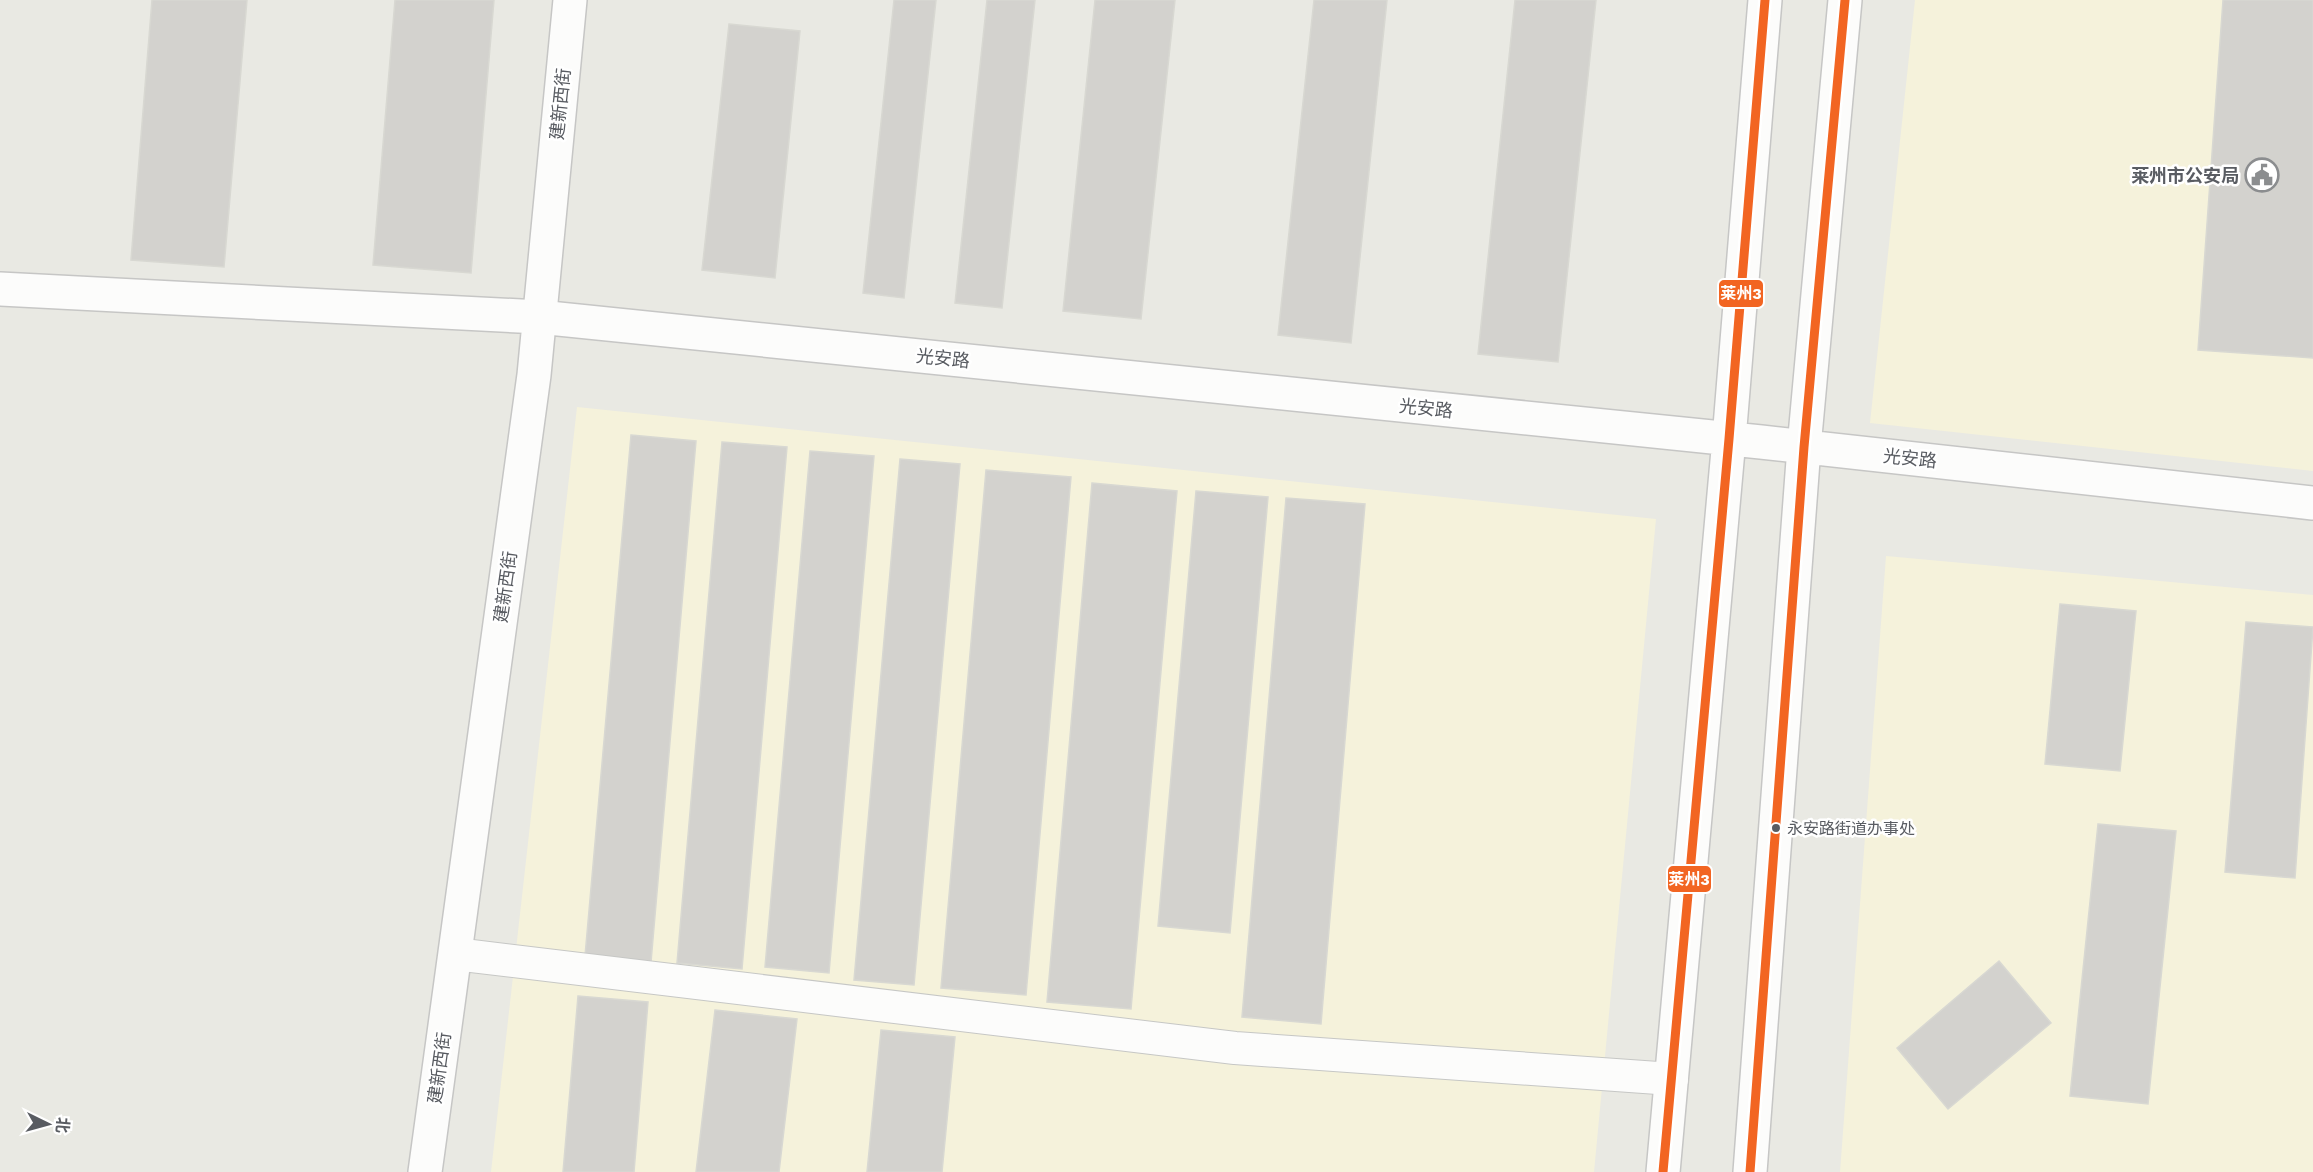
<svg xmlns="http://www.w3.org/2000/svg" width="2313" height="1172" viewBox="0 0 2313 1172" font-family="'Work Sans','Noto Sans SC',sans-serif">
	<rect width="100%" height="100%" fill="#e9e9e3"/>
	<path fill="#f5f2db" d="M 1915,0 L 2313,0 L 2313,471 L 1870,423 Z
		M 577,407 L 1656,519 L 1594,1172 L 491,1172 Z
		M 1886,556 L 2313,595 L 2313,1172 L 1840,1172 Z"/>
	<path fill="#d3d2ce" stroke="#d8d8d2" stroke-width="1.5" d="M 152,0 L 247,0 L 224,267 L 131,260 Z
		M 395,0 L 494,0 L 471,273 L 373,265 Z
		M 894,0 L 936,0 L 904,298 L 863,293 Z
		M 987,0 L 1035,0 L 1002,308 L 955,303 Z
		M 1095,0 L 1175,0 L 1141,319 L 1063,311 Z
		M 1314,0 L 1387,0 L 1351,343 L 1278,335 Z
		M 1515,0 L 1596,0 L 1558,362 L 1478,354 Z
		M 2223,0 L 2313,0 L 2313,358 L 2198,350 Z
		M 729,24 L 800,31 L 775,278 L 702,270 Z
		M 631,435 L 696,441 L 651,962 L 585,956 Z
		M 722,442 L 787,447 L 742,969 L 677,963 Z
		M 810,451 L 874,456 L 829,973 L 765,967 Z
		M 900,459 L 960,464 L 914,985 L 854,980 Z
		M 986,470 L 1071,477 L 1026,995 L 941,988 Z
		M 1092,483 L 1177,491 L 1131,1009 L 1047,1002 Z
		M 1196,491 L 1268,497 L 1230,933 L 1158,926 Z
		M 1286,498 L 1365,504 L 1321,1024 L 1242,1017 Z
		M 2060,604 L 2136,611 L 2120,771 L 2045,764 Z
		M 2246,622 L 2313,627 L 2295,878 L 2225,872 Z
		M 2098,824 L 2176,831 L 2148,1104 L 2070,1096 Z
		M 1999,961 L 2051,1023 L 1948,1109 L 1897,1048 Z
		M 578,996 L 648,1002 L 634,1172 L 563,1172 Z
		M 715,1010 L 797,1019 L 779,1172 L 696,1172 Z
		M 881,1030 L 955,1037 L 942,1172 L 867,1172 Z"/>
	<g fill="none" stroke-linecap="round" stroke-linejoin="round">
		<defs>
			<path id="street" d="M 455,954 L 1235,1048 L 1672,1079"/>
			<path id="secondary" d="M 0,289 L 539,317 L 1761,442 L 2313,503
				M 425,1172 L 534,375 L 570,0
				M 1663,1172 L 1729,439 L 1765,0
				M 1750,1172 L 1804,447 L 1845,0"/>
		</defs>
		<use href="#street" stroke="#c6c7c5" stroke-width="34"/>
		<use href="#secondary" stroke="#c6c6c5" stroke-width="36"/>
		<use href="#street" stroke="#fcfcfb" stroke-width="32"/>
		<use href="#secondary" stroke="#fcfcfb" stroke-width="33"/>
		<defs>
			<path id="bus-1" d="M 1663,1172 L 1729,439 L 1765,0
				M 1750,1172 L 1804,447 L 1845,0"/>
		</defs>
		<use href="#bus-1" stroke="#fff" stroke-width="14"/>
		<use href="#bus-1" stroke="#f26522" stroke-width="9"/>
	</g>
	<defs>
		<symbol id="civic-ring" viewBox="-11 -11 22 22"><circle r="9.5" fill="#fff" stroke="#8b8d8f" stroke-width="1.5"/><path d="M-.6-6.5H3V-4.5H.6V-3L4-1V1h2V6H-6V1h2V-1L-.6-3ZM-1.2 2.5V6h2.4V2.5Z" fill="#8b8d8f"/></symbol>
	</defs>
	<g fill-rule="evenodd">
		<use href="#civic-ring" x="2243" y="156" width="38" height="38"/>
	</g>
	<circle fill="#595c62" stroke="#fff" stroke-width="2" cx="1776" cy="828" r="5"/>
	<g text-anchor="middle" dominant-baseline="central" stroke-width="5" stroke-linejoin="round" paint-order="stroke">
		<g font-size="16" fill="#595c62" stroke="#fff" text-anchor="start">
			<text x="1787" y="828">永安路街道办事处</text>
		</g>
		<g font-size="18" fill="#595c62" stroke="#fff">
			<text transform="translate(560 104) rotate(-84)">建新西街</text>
			<text transform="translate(943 358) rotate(6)">光安路</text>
			<text transform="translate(1426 408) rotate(6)">光安路</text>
			<text transform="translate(1910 458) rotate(6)">光安路</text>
			<text transform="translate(505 587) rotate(-82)">建新西街</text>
			<text transform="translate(439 1068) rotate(-82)">建新西街</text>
		</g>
		<g font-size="18" font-weight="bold" fill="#595c62" stroke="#fff" text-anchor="end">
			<text x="2239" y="175">莱州市公安局</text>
		</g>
	</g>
	<g stroke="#fff" stroke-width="2">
		<rect x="1718" y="279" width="46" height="29" rx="6" fill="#f26522"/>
		<rect x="1667" y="865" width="45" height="28" rx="6" fill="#f26522"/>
	</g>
	<g font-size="16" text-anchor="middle" font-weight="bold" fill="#fff">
		<text x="1741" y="299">莱州3</text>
		<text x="1689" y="885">莱州3</text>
	</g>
	<g transform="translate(48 1124) rotate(95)" stroke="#ffffff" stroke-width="4.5" paint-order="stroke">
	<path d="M0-4.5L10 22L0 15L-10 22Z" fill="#595c62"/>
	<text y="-9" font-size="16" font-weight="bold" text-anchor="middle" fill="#595c62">北</text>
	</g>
</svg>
